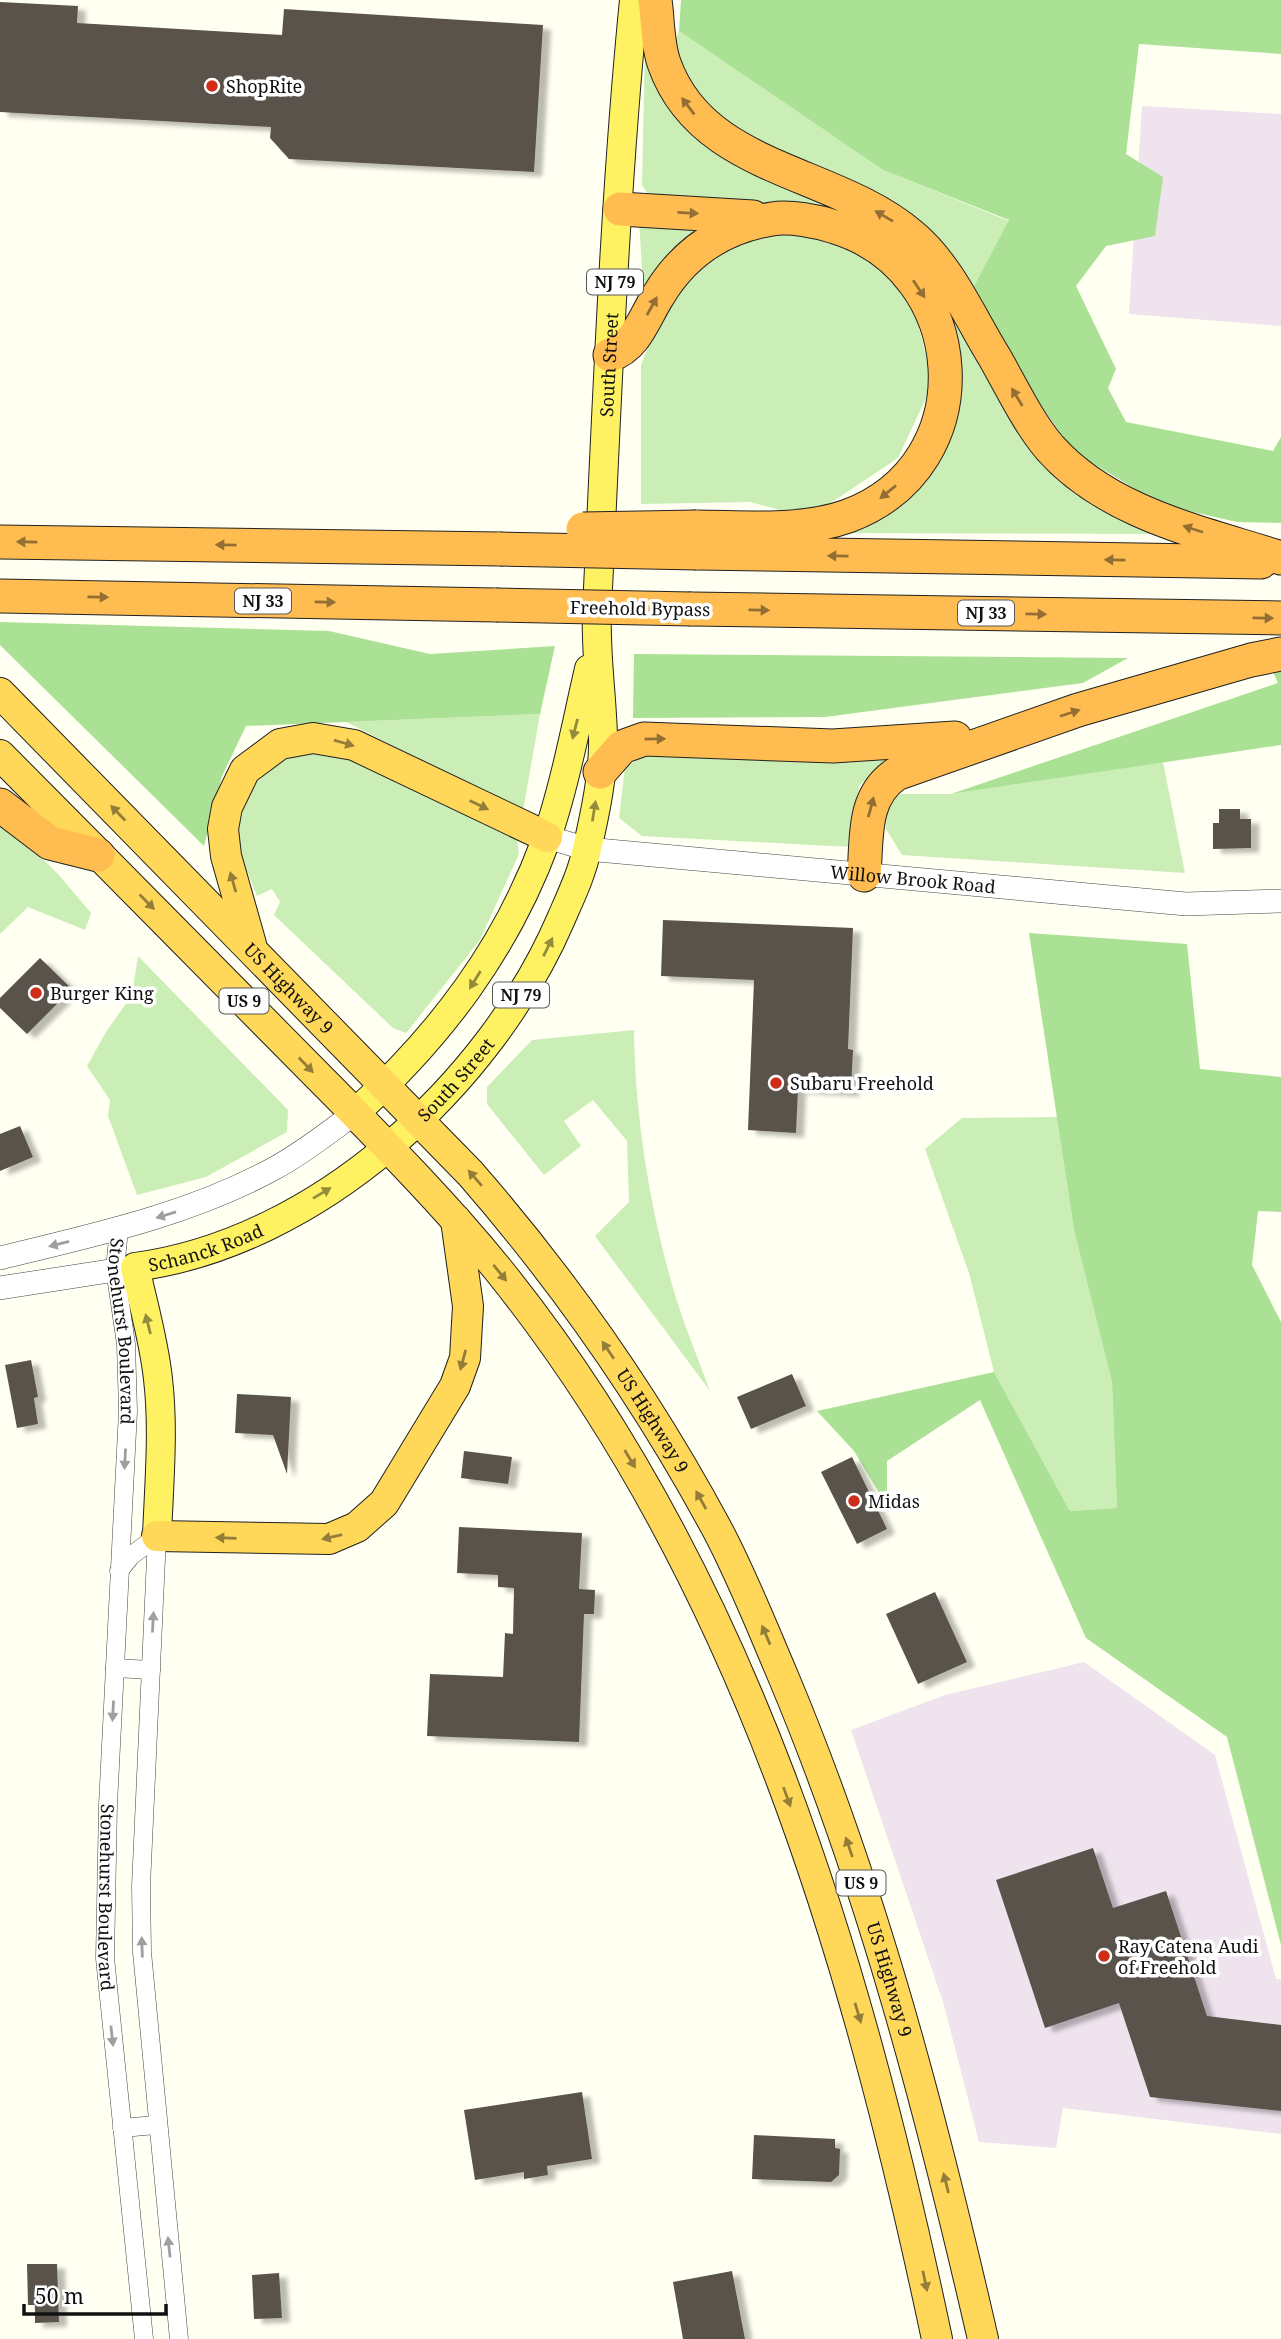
<svg xmlns="http://www.w3.org/2000/svg" width="1281" height="2339" viewBox="0 0 1281 2339" font-family="'Noto Serif',serif">
	<defs>
		<filter id="shadow"><feDropShadow dx="8" dy="4.5" stdDeviation="2" flood-color="#0004"/></filter>
	</defs>
	<rect width="100%" height="100%" fill="#fffff2"/>
	<path fill="#efe3ee" d="M 1142,106 L 1281,114 L 1281,326 L 1129,314 Z
		M 1084,1662 L 1215,1755 L 1276,1979 L 1281,1979 L 1281,2134 L 1063,2108 L 1056,2148 L 979,2142 L 944,2005 L 851,1730 L 945,1695 Z"/>
	<path fill="#cbeeb7" d="M 679,31 L 883,170 L 1009,221 L 973,288 L 902,207 L 785,162 L 707,113 L 670,53 Z
		M 645,46 L 665,99 L 844,210 L 650,197 L 642,185 Z
		M 639,220 L 716,223 L 647,285 L 643,283 Z
		M 776,230 L 841,238 L 910,292 L 933,383 L 898,458 L 823,508 L 784,511 L 750,502 L 641,504 L 641,365 L 666,300 L 710,249 Z
		M 951,314 L 1005,395 L 1165,534 L 830,533 L 958,400 Z
		M 540,714 L 523,811 L 346,722 Z
		M 311,746 L 340,750 L 504,828 L 517,840 L 519,854 L 480,940 L 406,1033 L 393,1028 L 274,915 L 280,902 L 272,889 L 257,896 L 237,846 L 236,803 L 262,764 Z
		M 652,752 L 890,756 L 859,786 L 851,847 L 642,836 L 619,818 L 625,767 Z
		M 1163,762 L 1185,873 L 902,855 L 886,829 L 887,794 L 951,794 Z
		M 0,817 L 58,874 L 91,913 L 85,930 L 28,907 L 0,934 Z
		M 138,956 L 288,1110 L 287,1132 L 206,1177 L 137,1195 L 108,1116 L 110,1100 L 87,1066 L 106,1032 L 132,995 Z
		M 634,1030 C 635,1118 650,1210 675,1295 C 685,1327 698,1359 710,1391 L 595,1236 L 629,1202 L 627,1141 L 593,1100 L 564,1121 L 581,1146 L 544,1175 L 487,1104 L 487,1087 L 532,1040 Z
		M 1057,1117 L 1074,1230 L 1112,1382 L 1117,1508 L 1070,1511 L 994,1372 L 969,1273 L 925,1149 L 962,1118 Z"/>
	<path fill="#abe194" d="M 681,0 L 1281,0 L 1281,54 L 1139,44 L 1126,154 L 1163,177 L 1155,236 L 1106,246 L 1076,286 L 1116,369 L 1108,388 L 1126,422 L 1273,451 L 1281,437 L 1281,523 L 1237,522 L 1162,505 L 1074,452 L 1035,397 L 973,288 L 1009,220 L 883,170 L 679,31 Z
		M 0,622 L 329,631 L 430,654 L 555,646 L 540,714 L 246,726 L 222,776 L 204,846 L 0,645 Z
		M 634,654 L 1128,658 L 1083,683 L 825,717 L 633,718 Z
		M 1270,665 L 1281,665 L 1281,745 L 951,794 L 1278,683 Z
		M 1029,933 L 1187,944 L 1200,1069 L 1281,1077 L 1281,1212 L 1258,1211 L 1252,1265 L 1281,1322 L 1281,1945 L 1227,1737 L 1086,1638 L 980,1400 L 887,1461 L 887,1506 L 854,1451 L 817,1411 L 994,1372 L 1070,1511 L 1117,1508 L 1112,1382 L 1074,1230 Z"/>
	<path fill="#5a534b" filter="url(#shadow)" d="M 0,2 L 78,6 L 77,23 L 282,35 L 284,9 L 543,25 L 534,172 L 289,159 L 270,138 L 271,127 L 0,112 Z
		M 1219,809 L 1240,809 L 1240,819 L 1251,819 L 1251,848 L 1213,849 L 1213,823 L 1219,823 Z
		M 663,920 L 853,928 L 848,1049 L 853,1050 L 851,1092 L 798,1089 L 796,1133 L 748,1130 L 754,980 L 661,976 Z
		M 40,958 L 72,989 L 27,1034 L 0,1008 L 0,998 Z
		M 20,1126 L 33,1157 L 0,1171 L 0,1134 Z
		M 31,1360 L 38,1397 L 34,1398 L 38,1424 L 17,1428 L 5,1365 Z
		M 792,1374 L 806,1406 L 751,1429 L 737,1397 Z
		M 237,1394 L 291,1397 L 287,1474 L 273,1435 L 235,1433 Z
		M 464,1451 L 512,1457 L 508,1484 L 461,1478 Z
		M 852,1457 L 887,1529 L 857,1544 L 821,1472 Z
		M 459,1527 L 582,1533 L 579,1589 L 595,1590 L 594,1614 L 584,1614 L 579,1742 L 427,1736 L 430,1674 L 503,1677 L 505,1633 L 513,1634 L 514,1588 L 498,1587 L 498,1575 L 457,1573 Z
		M 935,1592 L 967,1662 L 918,1684 L 886,1614 Z
		M 1093,1848 L 1113,1908 L 1166,1891 L 1207,2016 L 1281,2025 L 1281,2111 L 1150,2097 L 1119,2003 L 1045,2028 L 996,1880 Z
		M 582,2092 L 592,2159 L 547,2166 L 548,2175 L 524,2179 L 524,2172 L 475,2180 L 464,2110 Z
		M 754,2135 L 835,2139 L 835,2148 L 840,2149 L 839,2175 L 831,2182 L 752,2179 Z
		M 27,2264 L 57,2264 L 59,2322 L 35,2323 L 35,2305 L 28,2305 Z
		M 732,2271 L 745,2339 L 683,2339 L 673,2282 Z
		M 279,2273 L 282,2318 L 254,2319 L 252,2275 Z"/>
	<g fill="none" stroke-linecap="round" stroke-linejoin="round">
		<defs>
			<g id="minor">
				<path id="s1" d="M 119,1229 L 115,1269 L 126,1344 L 128,1411 L 108,1805 L 105,1958 L 144,2339"/>
				<path d="M 157,1536 L 141,1886 L 142,1952 L 179,2339"/>
				<path d="M 119,1571 L 131,1556 L 157,1536"/>
				<path d="M 115,1668 L 151,1670"/>
				<path d="M 122,2128 L 156,2125"/>
			</g>
			<g id="tertiary">
				<path id="s2" d="M 547,837 L 587,849 L 1186,904 L 1281,901"/>
				<path d="M 0,1258 C 94,1235 189,1215 275,1168 C 303,1153 329,1132 355,1113"/>
				<path d="M 0,1288 L 135,1267"/>
			</g>
			<g id="primary">
				<path d="M 355,1113 C 440,1036 506,949 546,840 C 565,785 576,725 589,669"/>
				<path id="s3" d="M 157,1536 C 159,1484 164,1430 158,1379 C 154,1341 143,1304 135,1267 C 317,1243 490,1084 561,919 C 571,896 582,873 587,849 C 595,814 604,772 603,737 C 602,694 595,652 597,609 C 607,406 614,202 634,0"/>
			</g>
			<g id="trunk">
				<path id="s4" d="M 0,693 L 470,1173 C 565,1282 648,1401 717,1529 C 742,1576 762,1627 783,1676 C 873,1890 931,2113 983,2339"/>
				<path d="M 0,755 C 102,858 205,961 306,1064 C 373,1132 440,1198 500,1272 C 746,1578 857,1961 937,2339"/>
				<path d="M 251,944 L 226,856 L 223,829 L 227,807 L 245,770 L 280,744 L 313,738 L 354,745 L 547,837"/>
				<path d="M 157,1536 L 329,1539 L 357,1527 L 384,1503 L 455,1386 L 465,1358 L 468,1306 L 456,1220"/>
			</g>
			<path id="motorway" d="M 655,0 C 658,20 657,43 664,63 C 702,172 835,169 912,236 C 949,267 970,318 995,358 C 1012,388 1028,422 1050,448 C 1109,514 1201,532 1281,558
				M 620,209 L 753,217
				M 610,355 C 636,347 644,318 658,296 C 684,252 722,227 772,219 C 790,216 817,221 835,227 C 972,269 987,464 848,516 C 801,533 745,527 696,527
				M 0,542 L 500,549
				M 697,553 L 1261,562
				M 0,596 L 496,605
				M 691,609 L 1281,618
				M 600,772 L 622,747 L 644,739 L 833,746 L 955,738
				M 0,805 L 50,843 L 98,855
				M 864,875 C 867,838 862,797 896,774 L 1078,710 L 1251,660 L 1281,654"/>
		</defs>
		<use href="#minor" stroke="#434343" stroke-width="19"/>
		<use href="#tertiary" stroke="#434343" stroke-width="24"/>
		<use href="#primary" stroke="#212121" stroke-width="30"/>
		<use href="#trunk" stroke="#212121" stroke-width="32"/>
		<use href="#motorway" stroke="#212121" stroke-width="35"/>
		<use href="#minor" stroke="#fff" stroke-width="18"/>
		<use href="#tertiary" stroke="#fff" stroke-width="23"/>
		<use href="#primary" stroke="#fff262" stroke-width="28"/>
		<use href="#trunk" stroke="#ffd759" stroke-width="30"/>
		<use href="#motorway" stroke="#ffbc50" stroke-width="33"/>
		<defs>
			<path id="motorway-bridge" d="M 583,529 L 696,527
				M 500,549 L 697,553
				M 496,605 L 691,609"/>
		</defs>
		<use href="#motorway-bridge" stroke="#212121" stroke-width="35" stroke-linecap="butt"/>
		<use href="#motorway-bridge" stroke="#ffbc50" stroke-width="33"/>
	</g>
	<defs><path id="oneway-solid" d="M-6-.8H1V-3.2L6.5 0L1 3.2V.8H-6Z" transform="scale(1.75)"/></defs>
	<g fill="#936f33">
		<use href="#oneway-solid" transform="translate(688 106) rotate(-127)"/>
		<use href="#oneway-solid" transform="translate(688 213) rotate(3)"/>
		<use href="#oneway-solid" transform="translate(884 216) rotate(-149)"/>
		<use href="#oneway-solid" transform="translate(919 289) rotate(56)"/>
		<use href="#oneway-solid" transform="translate(652 306) rotate(-61)"/>
		<use href="#oneway-solid" transform="translate(1017 397) rotate(-121)"/>
		<use href="#oneway-solid" transform="translate(888 492) rotate(141)"/>
		<use href="#oneway-solid" transform="translate(1193 529) rotate(-162)"/>
		<use href="#oneway-solid" transform="translate(27 542) rotate(-179)"/>
		<use href="#oneway-solid" transform="translate(226 545) rotate(-179)"/>
		<use href="#oneway-solid" transform="translate(838 556) rotate(-179)"/>
		<use href="#oneway-solid" transform="translate(1115 560) rotate(-179)"/>
		<use href="#oneway-solid" transform="translate(98 597) rotate(1)"/>
		<use href="#oneway-solid" transform="translate(325 602) rotate(1)"/>
		<use href="#oneway-solid" transform="translate(759 610) rotate(1)"/>
		<use href="#oneway-solid" transform="translate(1036 614) rotate(1)"/>
		<use href="#oneway-solid" transform="translate(1263 618) rotate(1)"/>
		<use href="#oneway-solid" transform="translate(1070 713) rotate(-18)"/>
		<use href="#oneway-solid" transform="translate(655 739) rotate(-1)"/>
		<use href="#oneway-solid" transform="translate(871 807) rotate(-75)"/>
	</g>
	<g fill="#938c3d">
		<use href="#oneway-solid" transform="translate(575 729) rotate(104)"/>
		<use href="#oneway-solid" transform="translate(594 811) rotate(-81)"/>
		<use href="#oneway-solid" transform="translate(548 947) rotate(-64)"/>
		<use href="#oneway-solid" transform="translate(475 980) rotate(122)"/>
		<use href="#oneway-solid" transform="translate(322 1193) rotate(-31)"/>
		<use href="#oneway-solid" transform="translate(148 1324) rotate(-104)"/>
	</g>
	<g fill="#937d38">
		<use href="#oneway-solid" transform="translate(344 743) rotate(16)"/>
		<use href="#oneway-solid" transform="translate(479 805) rotate(26)"/>
		<use href="#oneway-solid" transform="translate(118 813) rotate(-134)"/>
		<use href="#oneway-solid" transform="translate(233 882) rotate(-106)"/>
		<use href="#oneway-solid" transform="translate(147 902) rotate(45)"/>
		<use href="#oneway-solid" transform="translate(306 1065) rotate(46)"/>
		<use href="#oneway-solid" transform="translate(475 1178) rotate(-131)"/>
		<use href="#oneway-solid" transform="translate(500 1273) rotate(51)"/>
		<use href="#oneway-solid" transform="translate(608 1350) rotate(-124)"/>
		<use href="#oneway-solid" transform="translate(463 1360) rotate(105)"/>
		<use href="#oneway-solid" transform="translate(630 1459) rotate(59)"/>
		<use href="#oneway-solid" transform="translate(701 1500) rotate(-119)"/>
		<use href="#oneway-solid" transform="translate(332 1537) rotate(167)"/>
		<use href="#oneway-solid" transform="translate(226 1538) rotate(-178)"/>
		<use href="#oneway-solid" transform="translate(766 1635) rotate(-113)"/>
		<use href="#oneway-solid" transform="translate(787 1797) rotate(70)"/>
		<use href="#oneway-solid" transform="translate(849 1847) rotate(-109)"/>
		<use href="#oneway-solid" transform="translate(858 2013) rotate(73)"/>
		<use href="#oneway-solid" transform="translate(946 2183) rotate(-104)"/>
		<use href="#oneway-solid" transform="translate(925 2281) rotate(78)"/>
	</g>
	<g fill="#9f9f9f">
		<use href="#oneway-solid" transform="translate(166 1215) rotate(163)"/>
		<use href="#oneway-solid" transform="translate(59 1244) rotate(166)"/>
		<use href="#oneway-solid" transform="translate(125 1459) rotate(93)"/>
		<use href="#oneway-solid" transform="translate(153 1622) rotate(-87)"/>
		<use href="#oneway-solid" transform="translate(113 1711) rotate(93)"/>
		<use href="#oneway-solid" transform="translate(142 1947) rotate(-92)"/>
		<use href="#oneway-solid" transform="translate(112 2036) rotate(84)"/>
		<use href="#oneway-solid" transform="translate(169 2247) rotate(-96)"/>
	</g>
	<g fill="#cf2d18" stroke="#fff" stroke-width="2.5">
		<circle cx="212" cy="86" r="7"/>
		<circle cx="36" cy="993" r="7"/>
		<circle cx="776" cy="1083" r="7"/>
		<circle cx="854" cy="1501" r="7"/>
		<circle cx="1104" cy="1956" r="7"/>
	</g>
	<g text-anchor="middle" dominant-baseline="central" stroke-width="7" stroke-linejoin="round" paint-order="stroke">
		<g fill="#fff" stroke="#585858" stroke-width="2">
			<rect x="587" y="269.5" width="56" height="25" rx="5"/>
			<rect x="235" y="588.5" width="56" height="25" rx="5"/>
			<rect x="958" y="600.5" width="56" height="25" rx="5"/>
			<rect x="493" y="982.5" width="56" height="25" rx="5"/>
			<rect x="219.5" y="988.5" width="49" height="25" rx="5"/>
			<rect x="836.5" y="1870.5" width="49" height="25" rx="5"/>
		</g>
		<g font-size="16" font-weight="bold" fill="#101010">
			<text x="615" y="282">NJ 79</text>
			<text x="263" y="601">NJ 33</text>
			<text x="986" y="613">NJ 33</text>
			<text x="521" y="995">NJ 79</text>
			<text x="244" y="1001">US 9</text>
			<text x="861" y="1883">US 9</text>
		</g>
		<g font-size="18" fill="#101010" stroke="#fff" text-anchor="start">
			<text x="226" y="86">ShopRite</text>
			<text x="50" y="993">Burger King</text>
			<text x="790" y="1083">Subaru Freehold</text>
			<text x="868" y="1501">Midas</text>
			<text x="1118" y="1946">Ray Catena Audi<tspan x="1118" dy="21">of Freehold</tspan></text>
		</g>
		<g font-size="18" fill="#101010" stroke="#fff">
			<text stroke="none"><textPath href="#s3" startOffset="1405">South Street</textPath></text>
			<text transform="translate(640 608) rotate(1)">Freehold Bypass</text>
			<text stroke="none"><textPath href="#s2" startOffset="369">Willow Brook Road</textPath></text>
			<text stroke="none"><textPath href="#s4" startOffset="413">US Highway 9</textPath></text>
			<text stroke="none"><textPath href="#s3" startOffset="651">South Street</textPath></text>
			<text stroke="none"><textPath href="#s3" startOffset="345">Schanck Road</textPath></text>
			<text stroke="none"><textPath href="#s1" startOffset="103">Stonehurst Boulevard</textPath></text>
			<text stroke="none"><textPath href="#s4" startOffset="980">US Highway 9</textPath></text>
			<text stroke="none"><textPath href="#s1" startOffset="670">Stonehurst Boulevard</textPath></text>
			<text stroke="none"><textPath href="#s4" startOffset="1589">US Highway 9</textPath></text>
		</g>
	</g>
	<path d="M24 2304v10h142v-10" fill="none" stroke="#101010" stroke-width="3.5"/>
	<text x="35" y="2304" font-size="21" fill="#101010" stroke="#ffffff" stroke-width="5" paint-order="stroke">50 m</text>
</svg>
